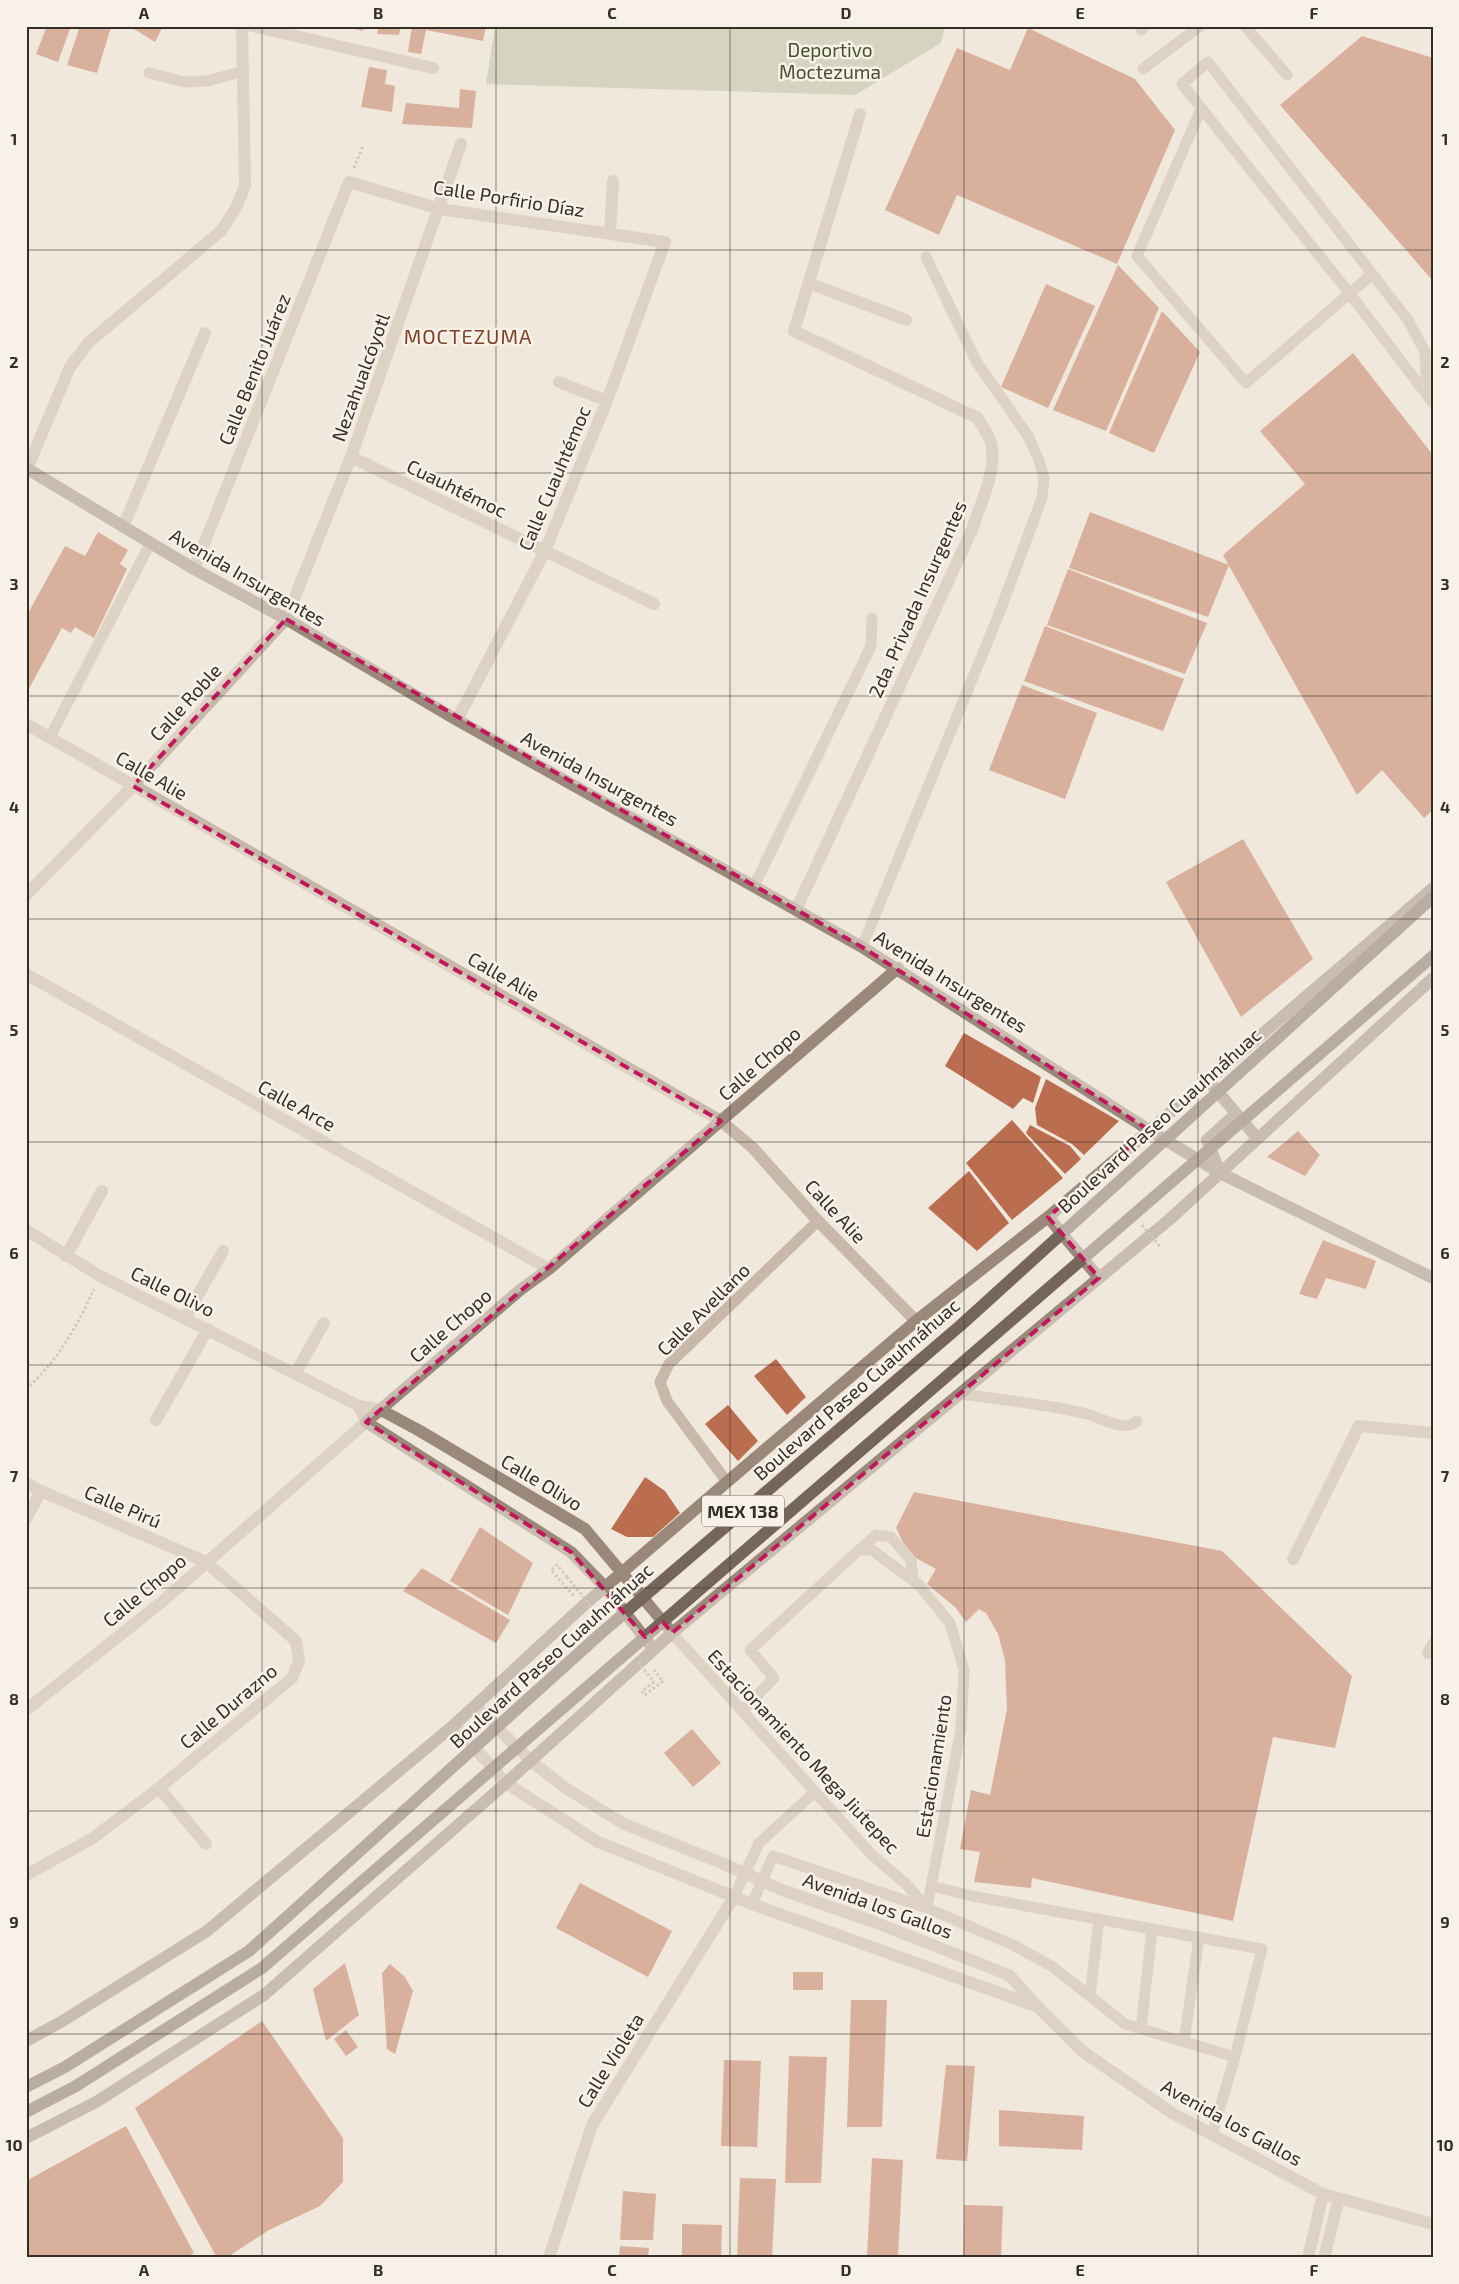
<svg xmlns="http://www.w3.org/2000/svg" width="1459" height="2284" viewBox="0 0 1459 2284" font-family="'Exo 2',sans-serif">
	<rect width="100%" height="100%" fill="#f0e8dc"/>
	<path fill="#b1bd9e" d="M 495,26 L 945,26 L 941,43 L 855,95 L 486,84 Z"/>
	<path fill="#bb6e4f" d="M 47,26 L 71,26 L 58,62 L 36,54 Z
		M 80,26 L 111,27 L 97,73 L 67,65 Z
		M 129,26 L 163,26 L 155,42 Z
		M 341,26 L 364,26 L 363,31 Z
		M 379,26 L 401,26 L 399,35 L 377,34 Z
		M 412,26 L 486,26 L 483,41 L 426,30 L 421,54 L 408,52 Z
		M 1028,28 L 1135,79 L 1175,130 L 1117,264 L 957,195 L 939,235 L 885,210 L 957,48 L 1010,70 Z
		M 1362,36 L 1433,58 L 1433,281 L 1280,105 Z
		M 369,67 L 387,70 L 385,84 L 395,86 L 392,112 L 361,107 Z
		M 460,89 L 476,91 L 472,128 L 402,124 L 406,103 L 459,108 Z
		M 1118,265 L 1159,308 L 1106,431 L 1053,410 Z
		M 1046,284 L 1095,306 L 1048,408 L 1001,387 Z
		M 1162,311 L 1200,352 L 1154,453 L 1109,433 Z
		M 1353,353 L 1433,455 L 1433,810 L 1424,818 L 1382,770 L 1357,795 L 1223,555 L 1305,484 L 1260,431 Z
		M 1090,512 L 1229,565 L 1208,617 L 1069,568 Z
		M 98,532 L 128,550 L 120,564 L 127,569 L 94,638 L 75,627 L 71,633 L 62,628 L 26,694 L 26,617 L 65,546 L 85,556 Z
		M 1068,569 L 1207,623 L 1185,674 L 1047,625 Z
		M 1045,626 L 1184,679 L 1163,731 L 1024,681 Z
		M 1022,685 L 1097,713 L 1065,799 L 989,770 Z
		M 1243,839 L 1313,959 L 1241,1017 L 1166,882 Z
		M 964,1033 L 1041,1077 L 1033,1103 L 1023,1098 L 1013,1109 L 945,1066 Z
		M 1046,1079 L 1119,1121 L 1084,1155 L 1072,1144 L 1037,1125 L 1035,1108 Z
		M 1012,1120 L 1063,1178 L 1012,1220 L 966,1163 Z
		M 1030,1125 L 1070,1146 L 1081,1159 L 1065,1174 L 1026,1133 Z
		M 1298,1131 L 1320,1155 L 1305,1176 L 1267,1157 Z
		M 969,1171 L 1009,1223 L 977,1251 L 928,1208 Z
		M 1323,1240 L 1376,1261 L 1366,1289 L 1326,1278 L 1317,1299 L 1299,1294 Z
		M 776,1359 L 806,1397 L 787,1415 L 754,1376 Z
		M 728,1405 L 758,1441 L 738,1461 L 705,1424 Z
		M 645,1477 L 665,1491 L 680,1513 L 653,1537 L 627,1537 L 611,1529 Z
		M 914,1492 L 1222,1551 L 1352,1676 L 1335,1748 L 1273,1737 L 1233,1921 L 1032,1878 L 1031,1888 L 974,1882 L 980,1852 L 960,1849 L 971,1790 L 990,1795 L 1007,1709 L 1005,1660 L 998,1634 L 986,1613 L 979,1609 L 966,1622 L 955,1607 L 927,1584 L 936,1569 L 909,1554 L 896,1528 Z
		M 480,1527 L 533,1563 L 508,1615 L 450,1581 Z
		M 422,1568 L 510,1620 L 496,1643 L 403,1591 Z
		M 692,1729 L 721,1763 L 693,1787 L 664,1753 Z
		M 580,1883 L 672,1931 L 648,1977 L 556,1928 Z
		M 345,1963 L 359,2015 L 326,2041 L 313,1989 Z
		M 390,1964 L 405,1977 L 413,1991 L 395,2054 L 387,2049 L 382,1973 Z
		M 793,1972 L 823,1972 L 823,1990 L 793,1990 Z
		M 851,2000 L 887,2000 L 882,2127 L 847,2127 Z
		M 262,2021 L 343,2138 L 343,2182 L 320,2206 L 269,2230 L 226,2258 L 217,2258 L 135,2108 Z
		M 346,2030 L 358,2047 L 346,2056 L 334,2039 Z
		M 789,2056 L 827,2057 L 821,2183 L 785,2183 Z
		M 724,2060 L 761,2061 L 757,2147 L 721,2146 Z
		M 946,2065 L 975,2066 L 967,2161 L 936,2159 Z
		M 999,2110 L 1084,2116 L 1082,2150 L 999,2146 Z
		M 126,2126 L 194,2253 L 185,2258 L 26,2258 L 26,2181 Z
		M 872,2158 L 903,2160 L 898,2258 L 867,2258 Z
		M 740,2178 L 776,2179 L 772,2258 L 737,2258 Z
		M 623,2191 L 656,2194 L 653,2240 L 620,2240 Z
		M 964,2205 L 1003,2206 L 1001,2258 L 963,2258 Z
		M 682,2224 L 722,2225 L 721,2258 L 682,2258 Z
		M 620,2246 L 649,2248 L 648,2258 L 619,2258 Z"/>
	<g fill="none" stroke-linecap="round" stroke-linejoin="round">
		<path stroke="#b2a294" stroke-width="3" stroke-dasharray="2.5 2.5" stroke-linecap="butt" d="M 354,168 L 363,146
			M 26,1389 C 57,1362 78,1325 94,1289
			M 567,1577 L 557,1565 L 551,1570 L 574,1596
			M 654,1682 L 642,1691 L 645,1695 L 663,1681 L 654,1670"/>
		<path stroke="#c7b8a9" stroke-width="11" d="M 1245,26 L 1287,75
			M 1141,30 L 1145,26
			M 1143,69 L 1200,26
			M 149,73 L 185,82 L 207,81 L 244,71
			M 1201,109 L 1137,256 L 1246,383 L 1371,275
			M 1427,394 L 1425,352 L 1408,320 L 1208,62 L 1182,84 L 1350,294 L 1433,403
			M 50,737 L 151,542
			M 754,886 L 871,646 L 872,618
			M 862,947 L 997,619 L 1042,498 L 1044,478 L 1039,460 L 1028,436 L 976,361 L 926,257
			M 961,1394 C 1003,1400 1046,1404 1087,1414 C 1102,1418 1124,1433 1137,1421
			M 727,1482 L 667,1401 L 660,1382 L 669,1364 L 818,1221
			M 859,1550 L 876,1535 L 891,1537 L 911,1560 L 913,1580
			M 672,1633 L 870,1853 L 907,1885 L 927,1908 L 1013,1945 L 1053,1967 L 1125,2024 L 1235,2057 L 1212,2134
			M 742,1711 L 774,1678 L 750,1650 L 859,1550 L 872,1550 L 918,1584 L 950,1623 L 964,1670 L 961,1729 L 927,1908 L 773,1856 L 752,1904
			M 931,1886 L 972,1896 L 1262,1949 L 1235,2057
			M 734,1897 L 759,1843 L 815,1792
			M 1090,1996 L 1099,1919
			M 1141,2029 L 1152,1929
			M 1184,2042 L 1199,1937"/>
		<path stroke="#c7b8a9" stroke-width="12" d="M 252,26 L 433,68
			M 610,233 L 613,181
			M 809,283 L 906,320
			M 559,382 L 607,401
			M 351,457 L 654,604
			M 27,469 L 70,367 L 89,342 L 221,231 L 236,208 L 245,186 L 242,26
			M 123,527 L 205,333
			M 194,569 L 349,182 L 440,209 L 665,242 L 607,401 L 544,553 L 457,720
			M 26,724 L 721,1121 L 753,1148 L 818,1221 L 916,1321
			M 26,895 L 133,786 L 286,619 L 351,457 L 461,144
			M 796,910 L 972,530 C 980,504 998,470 991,443 C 988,434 982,426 978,418 L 794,331 L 860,114
			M 26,974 L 549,1269
			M 26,1230 L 100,1276 L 295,1374 L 359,1406 L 381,1410
			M 66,1256 L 102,1191
			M 185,1318 L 223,1251
			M 295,1374 L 324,1323
			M 156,1420 L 208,1329
			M 26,1483 L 41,1491 L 206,1562 L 296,1641 L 299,1661 L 292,1678 L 159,1788 L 93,1838 L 26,1875
			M 26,1519 L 41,1491
			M 1293,1559 L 1359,1426 L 1433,1433
			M 1428,1653 L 1433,1644
			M 475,1706 L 531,1761 L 564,1787 L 624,1824 L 724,1864 L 782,1890 L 874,1922 L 1009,1975 L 1038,2007 L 1082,2051 L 1172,2113 L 1323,2194 L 1433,2224
			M 26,1710 L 163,1601 L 366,1422 L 359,1406
			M 454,1725 L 506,1783 L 598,1842 L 752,1904 L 1036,2006
			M 159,1788 L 206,1844
			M 549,2258 L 592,2125 L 734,1897
			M 1308,2258 L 1323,2194
			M 1324,2258 L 1339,2198"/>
		<path stroke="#9a887b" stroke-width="12" d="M 26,468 L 194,569 L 286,619 L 457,720 L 862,947 L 1149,1130 L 1220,1173 L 1433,1278
			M 1212,1085 L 1257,1138
			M 1220,1173 L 1207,1140 L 1236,1114
			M 1048,1217 L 1099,1278
			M 381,1410 L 420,1431 L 585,1529 L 669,1629
			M 651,1646 L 605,1587 L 571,1552 L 366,1422 L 520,1290 L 549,1269 L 898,968
			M 26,2041 L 61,2022 L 207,1931 L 454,1725 L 583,1606 L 727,1482 L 916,1321 L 1048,1217 L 1433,888
			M 26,2138 L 96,2102 L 264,1995 L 506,1783 L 672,1633 L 1170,1219 L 1433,978"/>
		<path stroke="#b2a294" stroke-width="3" stroke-dasharray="2.5 2.5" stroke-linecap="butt" d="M 1096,1169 L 1102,1176
			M 1142,1225 L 1161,1248
			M 567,1577 L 598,1615
			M 638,1662 L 654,1682"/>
		<path stroke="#75655b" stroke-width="12" d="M 26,2087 L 65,2067 L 249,1951 L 599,1635 L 961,1325 L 1433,897
			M 26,2112 L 76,2086 L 262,1968 L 1433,956"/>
	</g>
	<path d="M0 0H1459V2284H0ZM 286,619 L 862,947 L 1149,1130 L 1048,1217 L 1099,1278 L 672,1633 L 663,1622 L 645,1637 L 571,1552 L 366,1422 L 721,1121 L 133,786 Z" fill="#f0e8dc" fill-opacity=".55" fill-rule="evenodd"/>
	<path fill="none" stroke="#c2185b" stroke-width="4" stroke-dasharray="10 6" stroke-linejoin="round" d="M 286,619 L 862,947 L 1149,1130 L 1048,1217 L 1099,1278 L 672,1633 L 663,1622 L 645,1637 L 571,1552 L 366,1422 L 721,1121 L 133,786 Z"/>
	<path fill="none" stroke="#352d29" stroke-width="1" stroke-opacity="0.55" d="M 262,26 L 262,2258M 496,26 L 496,2258M 730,26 L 730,2258M 964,26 L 964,2258M 1198,26 L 1198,2258M 26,250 L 1433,250M 26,473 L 1433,473M 26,696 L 1433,696M 26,919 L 1433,919M 26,1142 L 1433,1142M 26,1365 L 1433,1365M 26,1588 L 1433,1588M 26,1811 L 1433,1811M 26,2034 L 1433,2034"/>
	<g text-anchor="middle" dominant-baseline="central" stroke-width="5" stroke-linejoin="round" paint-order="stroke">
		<rect fill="#f8f1e8" stroke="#706862" stroke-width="1" x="702" y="1495.5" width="82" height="31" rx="4"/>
		<g font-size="18" font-weight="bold" fill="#352d29">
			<text x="743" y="1511">MEX 138</text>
		</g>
		<g font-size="19" fill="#43512e" stroke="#f8f1e8">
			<text x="830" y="49">Deportivo<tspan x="830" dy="22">Moctezuma</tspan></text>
		</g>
		<g font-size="19" fill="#352d29" stroke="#f8f1e8">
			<text transform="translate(509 198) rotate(9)">Calle Porfirio Díaz</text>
			<text transform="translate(254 369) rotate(-68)">Calle Benito Juárez</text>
			<text transform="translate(360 377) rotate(-70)">Nezahualcóyotl</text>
			<text transform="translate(554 478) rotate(-67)">Calle Cuauhtémoc</text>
			<text transform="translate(457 488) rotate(26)">Cuauhtémoc</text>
			<text transform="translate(248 577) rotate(30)">Avenida Insurgentes</text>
			<text transform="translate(917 599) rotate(-66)">2da. Privada Insurgentes</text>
			<text transform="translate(185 702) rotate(-48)">Calle Roble</text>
			<text transform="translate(152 775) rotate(30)">Calle Alie</text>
			<text transform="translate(600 778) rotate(29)">Avenida Insurgentes</text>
			<text transform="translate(504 976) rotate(30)">Calle Alie</text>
			<text transform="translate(951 981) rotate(32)">Avenida Insurgentes</text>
			<text transform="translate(759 1063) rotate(-41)">Calle Chopo</text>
			<text transform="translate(297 1105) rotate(29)">Calle Arce</text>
			<text transform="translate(1159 1120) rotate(-42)">Boulevard Paseo Cuauhnáhuac</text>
			<text transform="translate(836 1211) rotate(47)">Calle Alie</text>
			<text transform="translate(173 1291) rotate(26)">Calle Olivo</text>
			<text transform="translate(703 1309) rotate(-45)">Calle Avellano</text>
			<text transform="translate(450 1325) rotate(-41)">Calle Chopo</text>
			<text transform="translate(856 1389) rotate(-41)">Boulevard Paseo Cuauhnáhuac</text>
			<text transform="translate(542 1482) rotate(31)">Calle Olivo</text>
			<text transform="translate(123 1506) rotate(23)">Calle Pirú</text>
			<text transform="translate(144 1590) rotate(-40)">Calle Chopo</text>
			<text transform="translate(551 1655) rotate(-42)">Boulevard Paseo Cuauhnáhuac</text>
			<text transform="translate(228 1706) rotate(-40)">Calle Durazno</text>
			<text transform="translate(804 1751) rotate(47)">Estacionamiento Mega Jiutepec</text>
			<text transform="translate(933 1766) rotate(-81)">Estacionamiento</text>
			<text transform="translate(878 1905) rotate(20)">Avenida los Gallos</text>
			<text transform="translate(610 2060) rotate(-58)">Calle Violeta</text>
			<text transform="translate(1232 2122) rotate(29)">Avenida los Gallos</text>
		</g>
		<g font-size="20" letter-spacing="1" fill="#7d4129" stroke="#f8f1e8">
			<text x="468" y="336">MOCTEZUMA</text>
		</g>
	</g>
	<rect width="1459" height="2284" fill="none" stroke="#f8f1e8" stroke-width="55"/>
	<rect x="28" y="28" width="1404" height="2228" fill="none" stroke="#352d29" stroke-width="2"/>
	<g font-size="16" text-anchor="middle" font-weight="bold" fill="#352d29">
		<text x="144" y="19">A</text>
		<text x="378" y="19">B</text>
		<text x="612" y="19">C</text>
		<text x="846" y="19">D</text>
		<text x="1080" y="19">E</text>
		<text x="1314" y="19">F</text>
		<text x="14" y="145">1</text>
		<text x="1445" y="145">1</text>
		<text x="14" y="368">2</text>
		<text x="1445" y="368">2</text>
		<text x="14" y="590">3</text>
		<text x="1445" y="590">3</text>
		<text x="14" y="813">4</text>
		<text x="1445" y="813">4</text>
		<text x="14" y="1036">5</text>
		<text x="1445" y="1036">5</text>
		<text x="14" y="1259">6</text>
		<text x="1445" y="1259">6</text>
		<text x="14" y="1482">7</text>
		<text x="1445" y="1482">7</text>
		<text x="14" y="1705">8</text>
		<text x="1445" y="1705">8</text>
		<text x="14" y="1928">9</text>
		<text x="1445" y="1928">9</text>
		<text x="14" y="2151">10</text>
		<text x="1445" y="2151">10</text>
		<text x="144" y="2276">A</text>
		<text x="378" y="2276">B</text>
		<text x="612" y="2276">C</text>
		<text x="846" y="2276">D</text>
		<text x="1080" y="2276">E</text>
		<text x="1314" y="2276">F</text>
	</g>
</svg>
